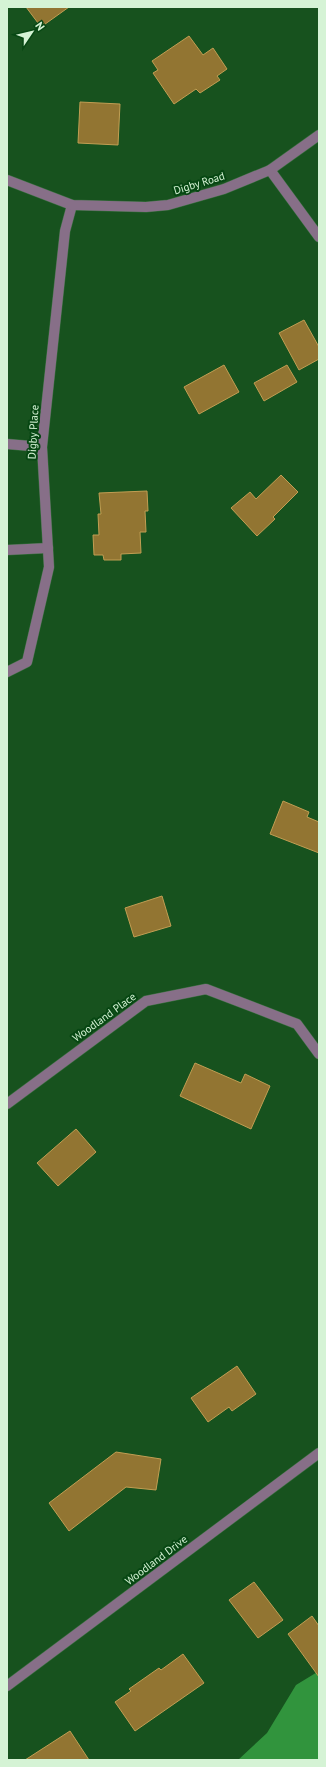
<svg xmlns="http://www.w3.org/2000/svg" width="326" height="1767" viewBox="0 0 326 1767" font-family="'PT Sans',sans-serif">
	<rect width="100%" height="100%" fill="#17521e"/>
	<path fill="#31943d" d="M 319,1671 L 319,1760 L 238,1760 L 267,1733 L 296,1685 Z"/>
	<path fill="#927532" stroke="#c19e53" d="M 26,7 L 69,7 L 41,27 Z
		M 189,36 L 203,55 L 213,48 L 227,69 L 217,76 L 220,80 L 200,93 L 196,89 L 174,104 L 153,73 L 158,70 L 152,61 Z
		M 80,102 L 120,104 L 118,145 L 78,143 Z
		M 304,320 L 319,347 L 319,359 L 299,370 L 279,333 Z
		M 224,365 L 239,392 L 199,414 L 184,387 Z
		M 287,365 L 297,382 L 264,401 L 254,383 Z
		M 281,475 L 298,492 L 273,517 L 275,519 L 257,536 L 231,508 L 250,492 L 256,499 Z
		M 147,491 L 148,511 L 145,511 L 146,532 L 140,532 L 141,553 L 121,554 L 121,560 L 104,560 L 103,555 L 94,555 L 93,535 L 99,535 L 98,514 L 101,514 L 99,493 Z
		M 283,801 L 309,812 L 307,817 L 319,822 L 319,853 L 270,834 Z
		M 162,896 L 171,926 L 134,937 L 125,908 Z
		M 195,1063 L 241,1083 L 245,1074 L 270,1086 L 251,1129 L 180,1096 Z
		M 76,1129 L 96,1152 L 58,1186 L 37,1163 Z
		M 237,1366 L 256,1394 L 232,1411 L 229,1407 L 208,1422 L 191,1398 Z
		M 116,1452 L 161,1459 L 156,1490 L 126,1487 L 69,1531 L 49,1503 Z
		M 254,1582 L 283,1620 L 258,1638 L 229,1600 Z
		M 312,1616 L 319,1626 L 319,1677 L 288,1634 Z
		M 183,1654 L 204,1683 L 135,1731 L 115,1702 L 131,1691 L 129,1689 L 159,1668 L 161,1670 Z
		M 70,1731 L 89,1760 L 25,1760 Z"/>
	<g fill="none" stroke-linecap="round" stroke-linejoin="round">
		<defs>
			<path id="service" d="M 7,550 L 48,548"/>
			<path id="minor" d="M 270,170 L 319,237
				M 7,444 L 42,447
				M 7,672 L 27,662 L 49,567 L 42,447 L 65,231 L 72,205
				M 7,1104 L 146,1001 L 206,989 L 297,1024 L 319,1054
				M 7,1686 L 319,1453"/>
			<path id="tertiary" d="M 7,180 L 72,205 L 146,207 L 168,205 L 224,189 L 270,170 L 319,135"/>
		</defs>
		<use href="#service" stroke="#396f3f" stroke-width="11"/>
		<use href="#minor" stroke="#396f3f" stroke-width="11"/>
		<use href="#tertiary" stroke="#396f3f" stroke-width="11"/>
		<use href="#service" stroke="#876f88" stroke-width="10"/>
		<use href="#minor" stroke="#876f88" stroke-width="10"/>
		<use href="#tertiary" stroke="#876f88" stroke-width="10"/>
	</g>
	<g text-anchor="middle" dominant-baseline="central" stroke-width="4" stroke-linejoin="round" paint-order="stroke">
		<g font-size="11" fill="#d5f3d5" stroke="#074713">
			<text transform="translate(199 183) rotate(-17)">Digby Road</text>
			<text transform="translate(33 432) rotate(-87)">Digby Place</text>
			<text transform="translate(104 1017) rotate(-36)">Woodland Place</text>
			<text transform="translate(156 1560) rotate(-37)">Woodland Drive</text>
		</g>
	</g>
	<rect width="326" height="1767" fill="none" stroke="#d5f3d5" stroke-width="16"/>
	<g transform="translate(32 32) rotate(55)" stroke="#074713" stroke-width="3" paint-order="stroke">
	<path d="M0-3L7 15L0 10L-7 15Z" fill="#d5f3d5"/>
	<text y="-6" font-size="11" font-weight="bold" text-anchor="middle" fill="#d5f3d5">N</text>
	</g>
</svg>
